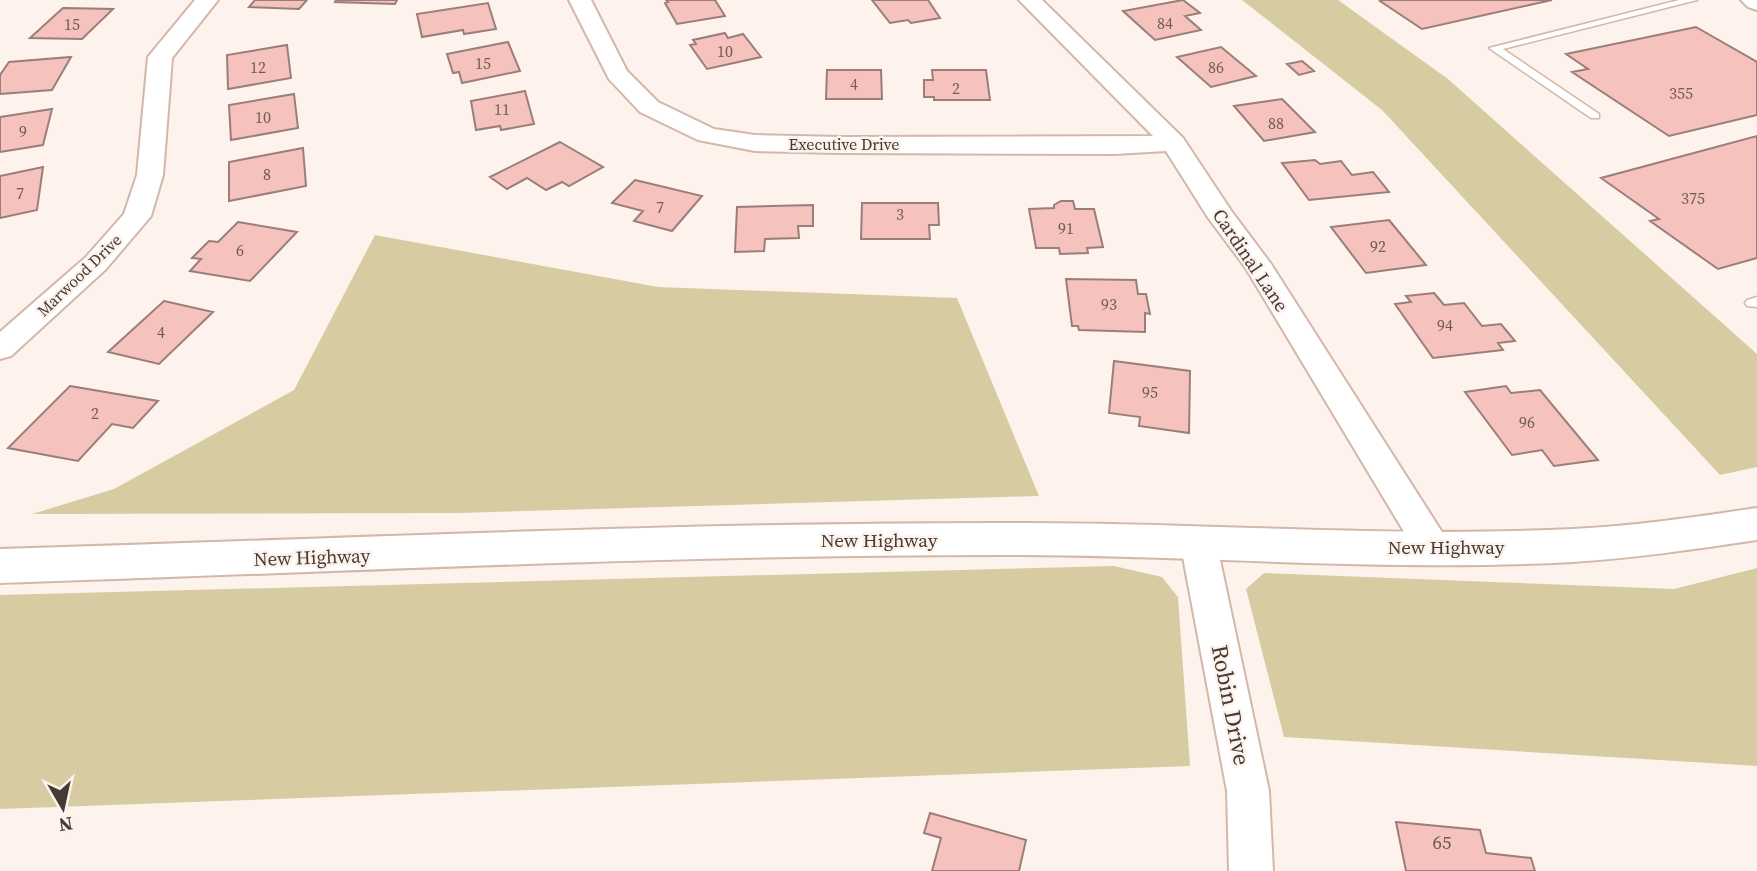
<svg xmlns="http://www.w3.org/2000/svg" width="1757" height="871" viewBox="0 0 1757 871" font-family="'Source Serif 4',serif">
	<rect width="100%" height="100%" fill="#fef2ec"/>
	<path fill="#d7cca1" d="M 1242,0 L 1338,0 L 1448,79 L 1757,354 L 1757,467 L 1720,475 L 1382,110 Z
		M 375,235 L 658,287 L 957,298 L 1039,496 L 458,513 L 32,514 L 114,489 L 294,390 Z
		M 1114,566 L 1162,577 L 1178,597 L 1190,766 L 0,809 L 0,595 Z
		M 1757,568 L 1757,766 L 1284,737 L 1246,589 L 1264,573 L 1674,589 Z"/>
	<path fill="#f5c2be" stroke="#9b7d7a" stroke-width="2" d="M 255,0 L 307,0 L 299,9 L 249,7 Z
		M 336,0 L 397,0 L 395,4 L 335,2 Z
		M 666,0 L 715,0 L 725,16 L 677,24 L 665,3 L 668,2 Z
		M 872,0 L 928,0 L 940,18 L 911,23 L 908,20 L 890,23 Z
		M 1183,0 L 1200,13 L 1185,16 L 1201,30 L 1155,40 L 1123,11 Z
		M 1552,0 L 1422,29 L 1380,1 L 1383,0 Z
		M 488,3 L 496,29 L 464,34 L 463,30 L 422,37 L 417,14 Z
		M 63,8 L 113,9 L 82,39 L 30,38 Z
		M 1696,27 L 1757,62 L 1757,115 L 1669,136 L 1572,72 L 1588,69 L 1566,54 Z
		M 725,33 L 728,38 L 743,34 L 761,57 L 707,69 L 690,45 L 696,44 L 693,40 Z
		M 508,42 L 520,71 L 462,83 L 459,72 L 453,73 L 447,54 Z
		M 287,45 L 291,78 L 228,89 L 227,55 Z
		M 1221,47 L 1256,76 L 1211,87 L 1177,57 Z
		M 71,57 L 52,90 L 0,94 L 0,75 L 9,62 Z
		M 1302,61 L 1314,71 L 1299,75 L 1287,64 Z
		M 827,70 L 881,70 L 882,99 L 826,99 Z
		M 932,70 L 986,70 L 990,100 L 934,100 L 934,97 L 924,97 L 924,80 L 933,80 Z
		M 525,91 L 534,124 L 501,130 L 500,126 L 476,130 L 471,101 Z
		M 294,94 L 298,128 L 231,140 L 229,105 Z
		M 1282,99 L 1315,132 L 1264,141 L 1234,106 Z
		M 52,109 L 43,145 L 0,152 L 0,117 Z
		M 1757,136 L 1757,258 L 1718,269 L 1650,221 L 1659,219 L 1601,178 Z
		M 560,142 L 603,167 L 569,186 L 562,182 L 546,190 L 527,178 L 507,189 L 490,177 Z
		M 303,148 L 306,186 L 229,201 L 229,162 Z
		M 1315,160 L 1320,164 L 1341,161 L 1352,175 L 1373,172 L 1389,192 L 1309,200 L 1282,163 Z
		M 43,167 L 37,210 L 0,218 L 0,176 Z
		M 635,180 L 702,196 L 672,231 L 634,221 L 643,211 L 612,203 Z
		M 1061,201 L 1073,201 L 1075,209 L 1094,209 L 1103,247 L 1087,248 L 1088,253 L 1060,254 L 1059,248 L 1036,248 L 1029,209 L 1054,208 L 1054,205 Z
		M 862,203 L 938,203 L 939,225 L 929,225 L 930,239 L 861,239 Z
		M 813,205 L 813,226 L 798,226 L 799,238 L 765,239 L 764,251 L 735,252 L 737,207 Z
		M 1389,220 L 1426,265 L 1366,273 L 1331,227 Z
		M 238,222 L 297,232 L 250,281 L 190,271 L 201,259 L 192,258 L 209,241 L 218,242 Z
		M 1066,279 L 1136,280 L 1138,294 L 1146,294 L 1150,314 L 1145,313 L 1145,332 L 1079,330 L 1078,326 L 1072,326 Z
		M 1434,293 L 1444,305 L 1464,303 L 1482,326 L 1501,324 L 1515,341 L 1498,343 L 1503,350 L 1433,358 L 1395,304 L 1411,302 L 1406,296 Z
		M 164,301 L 213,312 L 159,364 L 108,352 Z
		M 1114,361 L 1190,371 L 1189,433 L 1139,426 L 1140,417 L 1109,413 Z
		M 70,386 L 158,401 L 133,428 L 112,424 L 78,461 L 8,448 Z
		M 1506,386 L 1511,393 L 1540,390 L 1598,460 L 1554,466 L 1542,450 L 1512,455 L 1465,392 Z
		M 930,813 L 1026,840 L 1019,871 L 932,871 L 941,838 L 924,833 Z
		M 1396,822 L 1480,830 L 1486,853 L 1531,858 L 1535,871 L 1406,871 Z"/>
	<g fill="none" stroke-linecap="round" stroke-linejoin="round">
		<defs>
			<path id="lane" d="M 1679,0 L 1697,0 L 1503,49 L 1599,114 L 1599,118 L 1591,118 L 1489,48 Z
				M 1757,297 L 1757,307 L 1747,306 L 1745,303 L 1747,300 Z"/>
			<path id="street" d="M 195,0 L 218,0 L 172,58 L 163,175 L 151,216 L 106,269 L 11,356 L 0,359 L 0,332 L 86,257 L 124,214 L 137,175 L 148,57 Z
				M 569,0 L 591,0 L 627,71 L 658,102 L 714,129 L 755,135 L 841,137 L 1153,136 L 1019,0 L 1042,0 L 1183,138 L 1232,212 L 1271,264 L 1447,540 L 1452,550 L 1447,560 L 1434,564 L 1421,560 L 1245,267 L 1207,216 L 1166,151 L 1115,154 L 841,153 L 755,151 L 698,140 L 640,112 L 609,79 Z
				M 1198,527 L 1211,531 L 1216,541 L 1269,791 L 1273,871 L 1229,871 L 1227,791 L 1180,541 L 1185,531 Z"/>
			<path id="secondary" d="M 1741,0 L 1757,0 L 1757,10 L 1748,7 Z
				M 1757,508 L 1757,540 C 1696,549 1635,558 1573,562 C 1390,572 1208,556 1025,555 C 683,554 341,572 0,583 L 0,549 C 341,539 683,522 1025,523 C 1207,523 1390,538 1573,529 C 1635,526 1696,517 1757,508 Z"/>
		</defs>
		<use href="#lane" stroke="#d3b7a9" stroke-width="3"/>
		<use href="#street" stroke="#d3b7a9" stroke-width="4"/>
		<use href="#secondary" stroke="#d3b7a9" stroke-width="4"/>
		<use href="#lane" fill="#fff" fill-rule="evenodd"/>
		<use href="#street" fill="#fff" fill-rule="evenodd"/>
		<use href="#secondary" fill="#fff" fill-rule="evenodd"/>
	</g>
	<g text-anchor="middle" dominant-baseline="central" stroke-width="5" stroke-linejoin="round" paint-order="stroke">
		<g font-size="16" fill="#715c56">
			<text x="1165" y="23">84</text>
			<text x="72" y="24">15</text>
			<text x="725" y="51">10</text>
			<text x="483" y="63">15</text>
			<text x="258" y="67">12</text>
			<text x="1216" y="67">86</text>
			<text x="854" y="84">4</text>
			<text x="956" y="88">2</text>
			<text x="1681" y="93">355</text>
			<text x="502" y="109">11</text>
			<text x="263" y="117">10</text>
			<text x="1276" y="123">88</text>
			<text x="23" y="131">9</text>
			<text x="267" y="174">8</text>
			<text x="20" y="193">7</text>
			<text x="1693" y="198">375</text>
			<text x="660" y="207">7</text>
			<text x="900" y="214">3</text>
			<text x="1066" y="228">91</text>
			<text x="1378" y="246">92</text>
			<text x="240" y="250">6</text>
			<text x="1109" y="304">93</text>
			<text x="1445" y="325">94</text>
			<text x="161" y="332">4</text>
			<text x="1150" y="392">95</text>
			<text x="95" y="413">2</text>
			<text x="1527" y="422">96</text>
		</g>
		<g font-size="16" fill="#453a34" stroke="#fef2ec">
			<text x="844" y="144">Executive Drive</text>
			<text transform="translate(79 275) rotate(-44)">Marwood Drive</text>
		</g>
		<g font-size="19" fill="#453a34" stroke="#fef2ec">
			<text transform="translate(1251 260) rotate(56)">Cardinal Lane</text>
			<text x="879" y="540">New Highway</text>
			<text x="1446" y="547">New Highway</text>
			<text transform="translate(312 557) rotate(-2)">New Highway</text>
		</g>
		<g font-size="19" fill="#715c56">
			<text x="1442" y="842">65</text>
		</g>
		<g font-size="23" fill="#453a34" stroke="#fef2ec">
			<text transform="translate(1231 705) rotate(79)">Robin Drive</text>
		</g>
	</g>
	<g transform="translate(63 808) rotate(171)" stroke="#fef2ec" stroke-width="5" paint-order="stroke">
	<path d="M0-5L12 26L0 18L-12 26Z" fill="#453a34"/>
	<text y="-10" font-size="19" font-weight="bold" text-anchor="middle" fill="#453a34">N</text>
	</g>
</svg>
